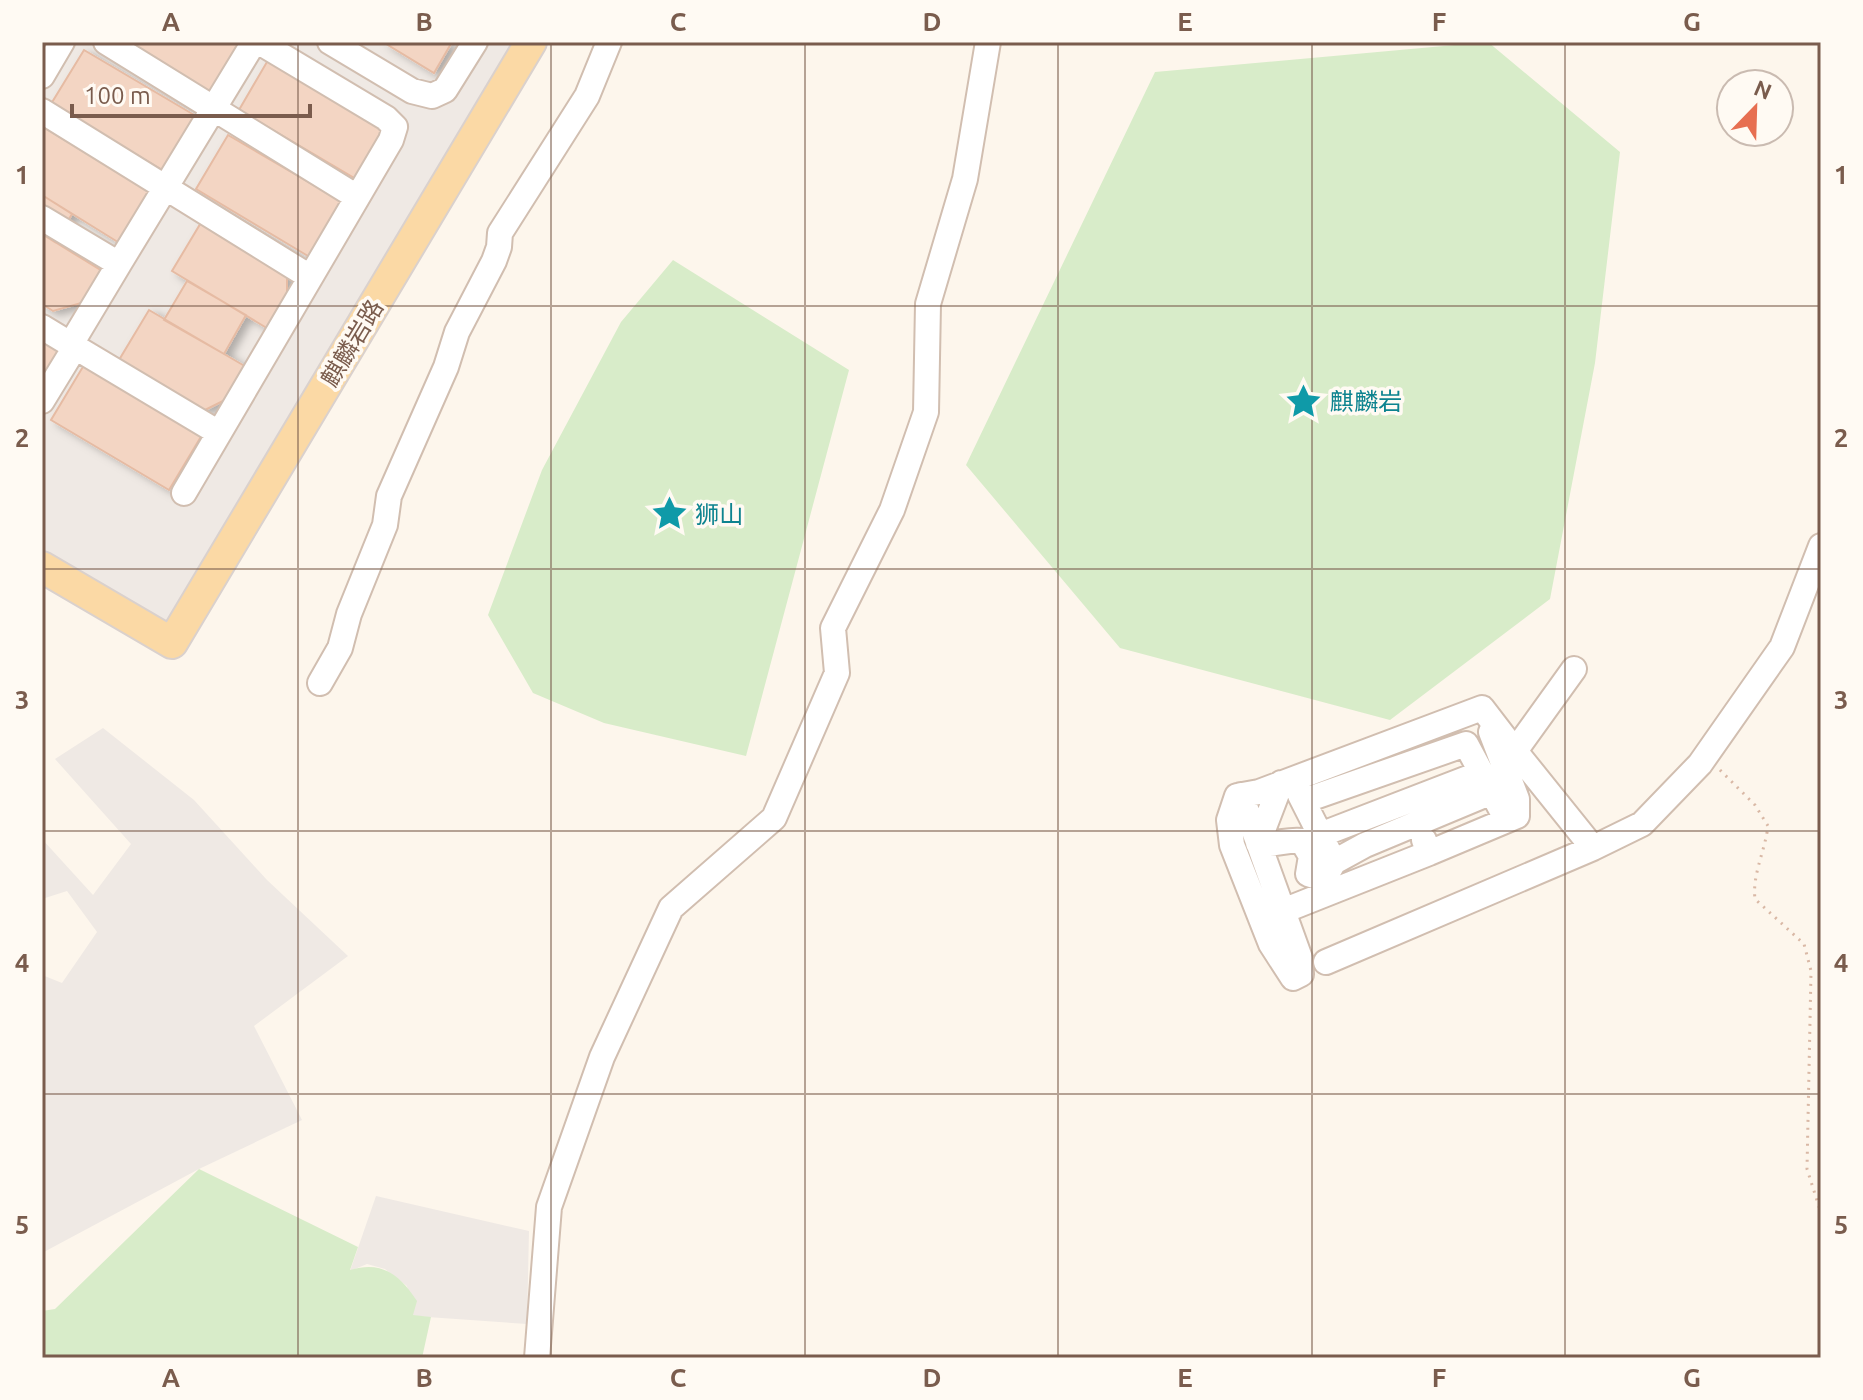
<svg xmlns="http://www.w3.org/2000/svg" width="1863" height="1400" viewBox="0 0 1863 1400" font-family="Ubuntu,'Noto Sans SC',sans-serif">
	<defs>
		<filter id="shadow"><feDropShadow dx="6" dy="3.5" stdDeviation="4" flood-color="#0004"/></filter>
	</defs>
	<rect width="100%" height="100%" fill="#fdf6ec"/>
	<path fill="#efe9e4" d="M 42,42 L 531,42 L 172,643 L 42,567 Z
		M 103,728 L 194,800 L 267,880 L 348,956 L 254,1026 L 302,1120 L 199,1169 L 42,1253 L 42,975 L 62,983 L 97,932 L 67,891 L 42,899 L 42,839 L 93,895 L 131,844 L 55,759 Z
		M 376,1196 L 529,1231 L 527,1324 L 413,1316 L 407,1286 L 385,1269 L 367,1264 L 350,1271 Z"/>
	<path fill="#d8ecc9" d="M 1488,42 L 1620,152 L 1595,363 L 1550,599 L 1390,720 L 1120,648 L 966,465 L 1155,72 Z
		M 673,260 L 849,370 L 746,756 L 604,723 L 533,693 L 488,615 L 542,470 L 621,322 Z
		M 199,1169 L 358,1247 L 350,1270 C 382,1260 400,1275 417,1301 L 413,1315 L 431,1317 L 422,1358 L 42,1358 L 42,1311 L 55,1309 Z"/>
	<path fill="#f3d5c3" stroke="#e6bba3" stroke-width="2" filter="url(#shadow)" d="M 124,42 L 247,42 L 215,96 Z
		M 383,42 L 452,42 L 434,73 Z
		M 84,50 L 201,119 L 169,174 L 51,104 Z
		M 271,55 L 389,125 L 356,179 L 239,110 Z
		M 45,128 L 153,194 L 121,244 L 42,195 L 42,133 Z
		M 228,135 L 346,204 L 313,259 L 196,189 Z
		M 42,195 L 72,214 L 55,242 L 42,234 Z
		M 202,221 L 287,273 L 287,302 L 270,330 L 172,271 Z
		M 42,234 L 107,274 L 92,300 L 53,311 L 42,304 Z
		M 187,281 L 246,315 L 224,354 L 164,320 Z
		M 149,310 L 248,368 L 231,397 L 205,410 L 119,360 Z
		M 42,337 L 62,349 L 42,382 Z
		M 84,365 L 202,435 L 169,490 L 51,420 Z"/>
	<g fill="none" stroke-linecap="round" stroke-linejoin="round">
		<defs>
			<path id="minor" d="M 106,42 L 357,197
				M 330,42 L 412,91 L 432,96 L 445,90 L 475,42
				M 42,76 L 62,42
				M 42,111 L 310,277
				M 42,218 L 119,264 L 254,42
				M 42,327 L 75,347 L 42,401
				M 71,344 L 119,264
				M 75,347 L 219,433
				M 184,493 L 391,140 L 395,127 L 386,118 L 259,42
				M 1574,669 L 1515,751 L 1593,848
				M 320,683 L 340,648 L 349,614 L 385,525 L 389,496 L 446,367 L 457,332 L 494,261 L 499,247 L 500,233 L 587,96 L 609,42
				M 1281,783 L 1258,843 C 1275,846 1286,839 1302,841 L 1311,856 L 1308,874 L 1324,879 L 1334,862 L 1300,795 L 1309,799 L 1466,744 L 1502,811 L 1517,816 L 1517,799 L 1491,732
				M 1241,795 L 1300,958 L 1301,974 L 1293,978 L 1271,944 L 1232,845 L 1229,820 L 1237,796 L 1259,792 L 1482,708 L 1515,751
				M 1320,835 L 1481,773
				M 1424,840 L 1429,853 L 1517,816
				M 1334,862 L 1365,845 L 1492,792
				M 1283,911 L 1429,853
				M 1326,962 L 1593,848 L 1642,824 L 1700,764 L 1782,647 L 1821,546
				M 537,1358 L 549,1207 L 602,1057 L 671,908 L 774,818 L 837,673 L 833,628 L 892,510 L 926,412 L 928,304 L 965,179 L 988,42"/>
			<path id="major" d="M 42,567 L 172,643 L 531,42"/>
		</defs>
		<use href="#minor" stroke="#d1beb0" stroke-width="28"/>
		<use href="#major" stroke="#dad1cd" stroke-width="34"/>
		<path stroke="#d9b8a5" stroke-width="3" stroke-dasharray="2 6" stroke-linecap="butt" d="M 1720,770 L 1755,805 L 1768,826 C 1765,851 1752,875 1755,899 L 1804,944 L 1811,971 L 1807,1169 L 1821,1213"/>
		<use href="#minor" stroke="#fff" stroke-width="24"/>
		<use href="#major" stroke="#fbd9a5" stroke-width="30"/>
	</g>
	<path fill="none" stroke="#7a5c4d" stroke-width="2" stroke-opacity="0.55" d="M 298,42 L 298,1358M 551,42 L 551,1358M 805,42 L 805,1358M 1058,42 L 1058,1358M 1312,42 L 1312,1358M 1565,42 L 1565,1358M 42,306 L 1821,306M 42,569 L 1821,569M 42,831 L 1821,831M 42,1094 L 1821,1094"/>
	<defs>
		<symbol id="sight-bare" viewBox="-9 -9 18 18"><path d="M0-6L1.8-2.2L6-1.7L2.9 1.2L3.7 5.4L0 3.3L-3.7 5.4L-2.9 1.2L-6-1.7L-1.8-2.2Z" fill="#0f9aa8" stroke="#fffaf3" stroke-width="2.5" paint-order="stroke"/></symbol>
	</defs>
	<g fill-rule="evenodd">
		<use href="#sight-bare" x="1278" y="376" width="51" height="51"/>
		<use href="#sight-bare" x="644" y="488" width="51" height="51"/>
	</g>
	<g text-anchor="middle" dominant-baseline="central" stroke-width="7" stroke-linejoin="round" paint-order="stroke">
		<g font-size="24" fill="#7a5c4d" stroke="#fffaf3">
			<text transform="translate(352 343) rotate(-59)">麒麟岩路</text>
		</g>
		<g font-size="24" fill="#0d838f" stroke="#fffaf3" text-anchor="start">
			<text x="1330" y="401">麒麟岩</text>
			<text x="695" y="514">狮山</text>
		</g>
	</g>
	<rect width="1863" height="1400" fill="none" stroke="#fffaf3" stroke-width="88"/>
	<g transform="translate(1755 108) rotate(23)"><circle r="38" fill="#fffaf3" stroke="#cabbb1" stroke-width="2"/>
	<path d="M0-6L14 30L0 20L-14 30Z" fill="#e76f51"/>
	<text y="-12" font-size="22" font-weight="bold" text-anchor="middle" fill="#7a5c4d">N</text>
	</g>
	<path d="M72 104v12h238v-12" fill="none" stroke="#7a5c4d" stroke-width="4"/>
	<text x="84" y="104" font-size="24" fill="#7a5c4d" stroke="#fffaf3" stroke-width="6" paint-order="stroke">100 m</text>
	<rect x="44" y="44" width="1775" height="1312" fill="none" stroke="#7a5c4d" stroke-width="3"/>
	<g font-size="26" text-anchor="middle" font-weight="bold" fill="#7a5c4d">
		<text x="171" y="31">A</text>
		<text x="424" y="31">B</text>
		<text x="678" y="31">C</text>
		<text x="932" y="31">D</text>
		<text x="1185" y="31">E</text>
		<text x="1439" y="31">F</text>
		<text x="1692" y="31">G</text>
		<text x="22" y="184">1</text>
		<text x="1841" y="184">1</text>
		<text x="22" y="447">2</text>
		<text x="1841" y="447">2</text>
		<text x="22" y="709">3</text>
		<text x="1841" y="709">3</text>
		<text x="22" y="972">4</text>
		<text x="1841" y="972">4</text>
		<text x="22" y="1234">5</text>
		<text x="1841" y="1234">5</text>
		<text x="171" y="1387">A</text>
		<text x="424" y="1387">B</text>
		<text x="678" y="1387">C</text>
		<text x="932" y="1387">D</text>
		<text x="1185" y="1387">E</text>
		<text x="1439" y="1387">F</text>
		<text x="1692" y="1387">G</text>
	</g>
</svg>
